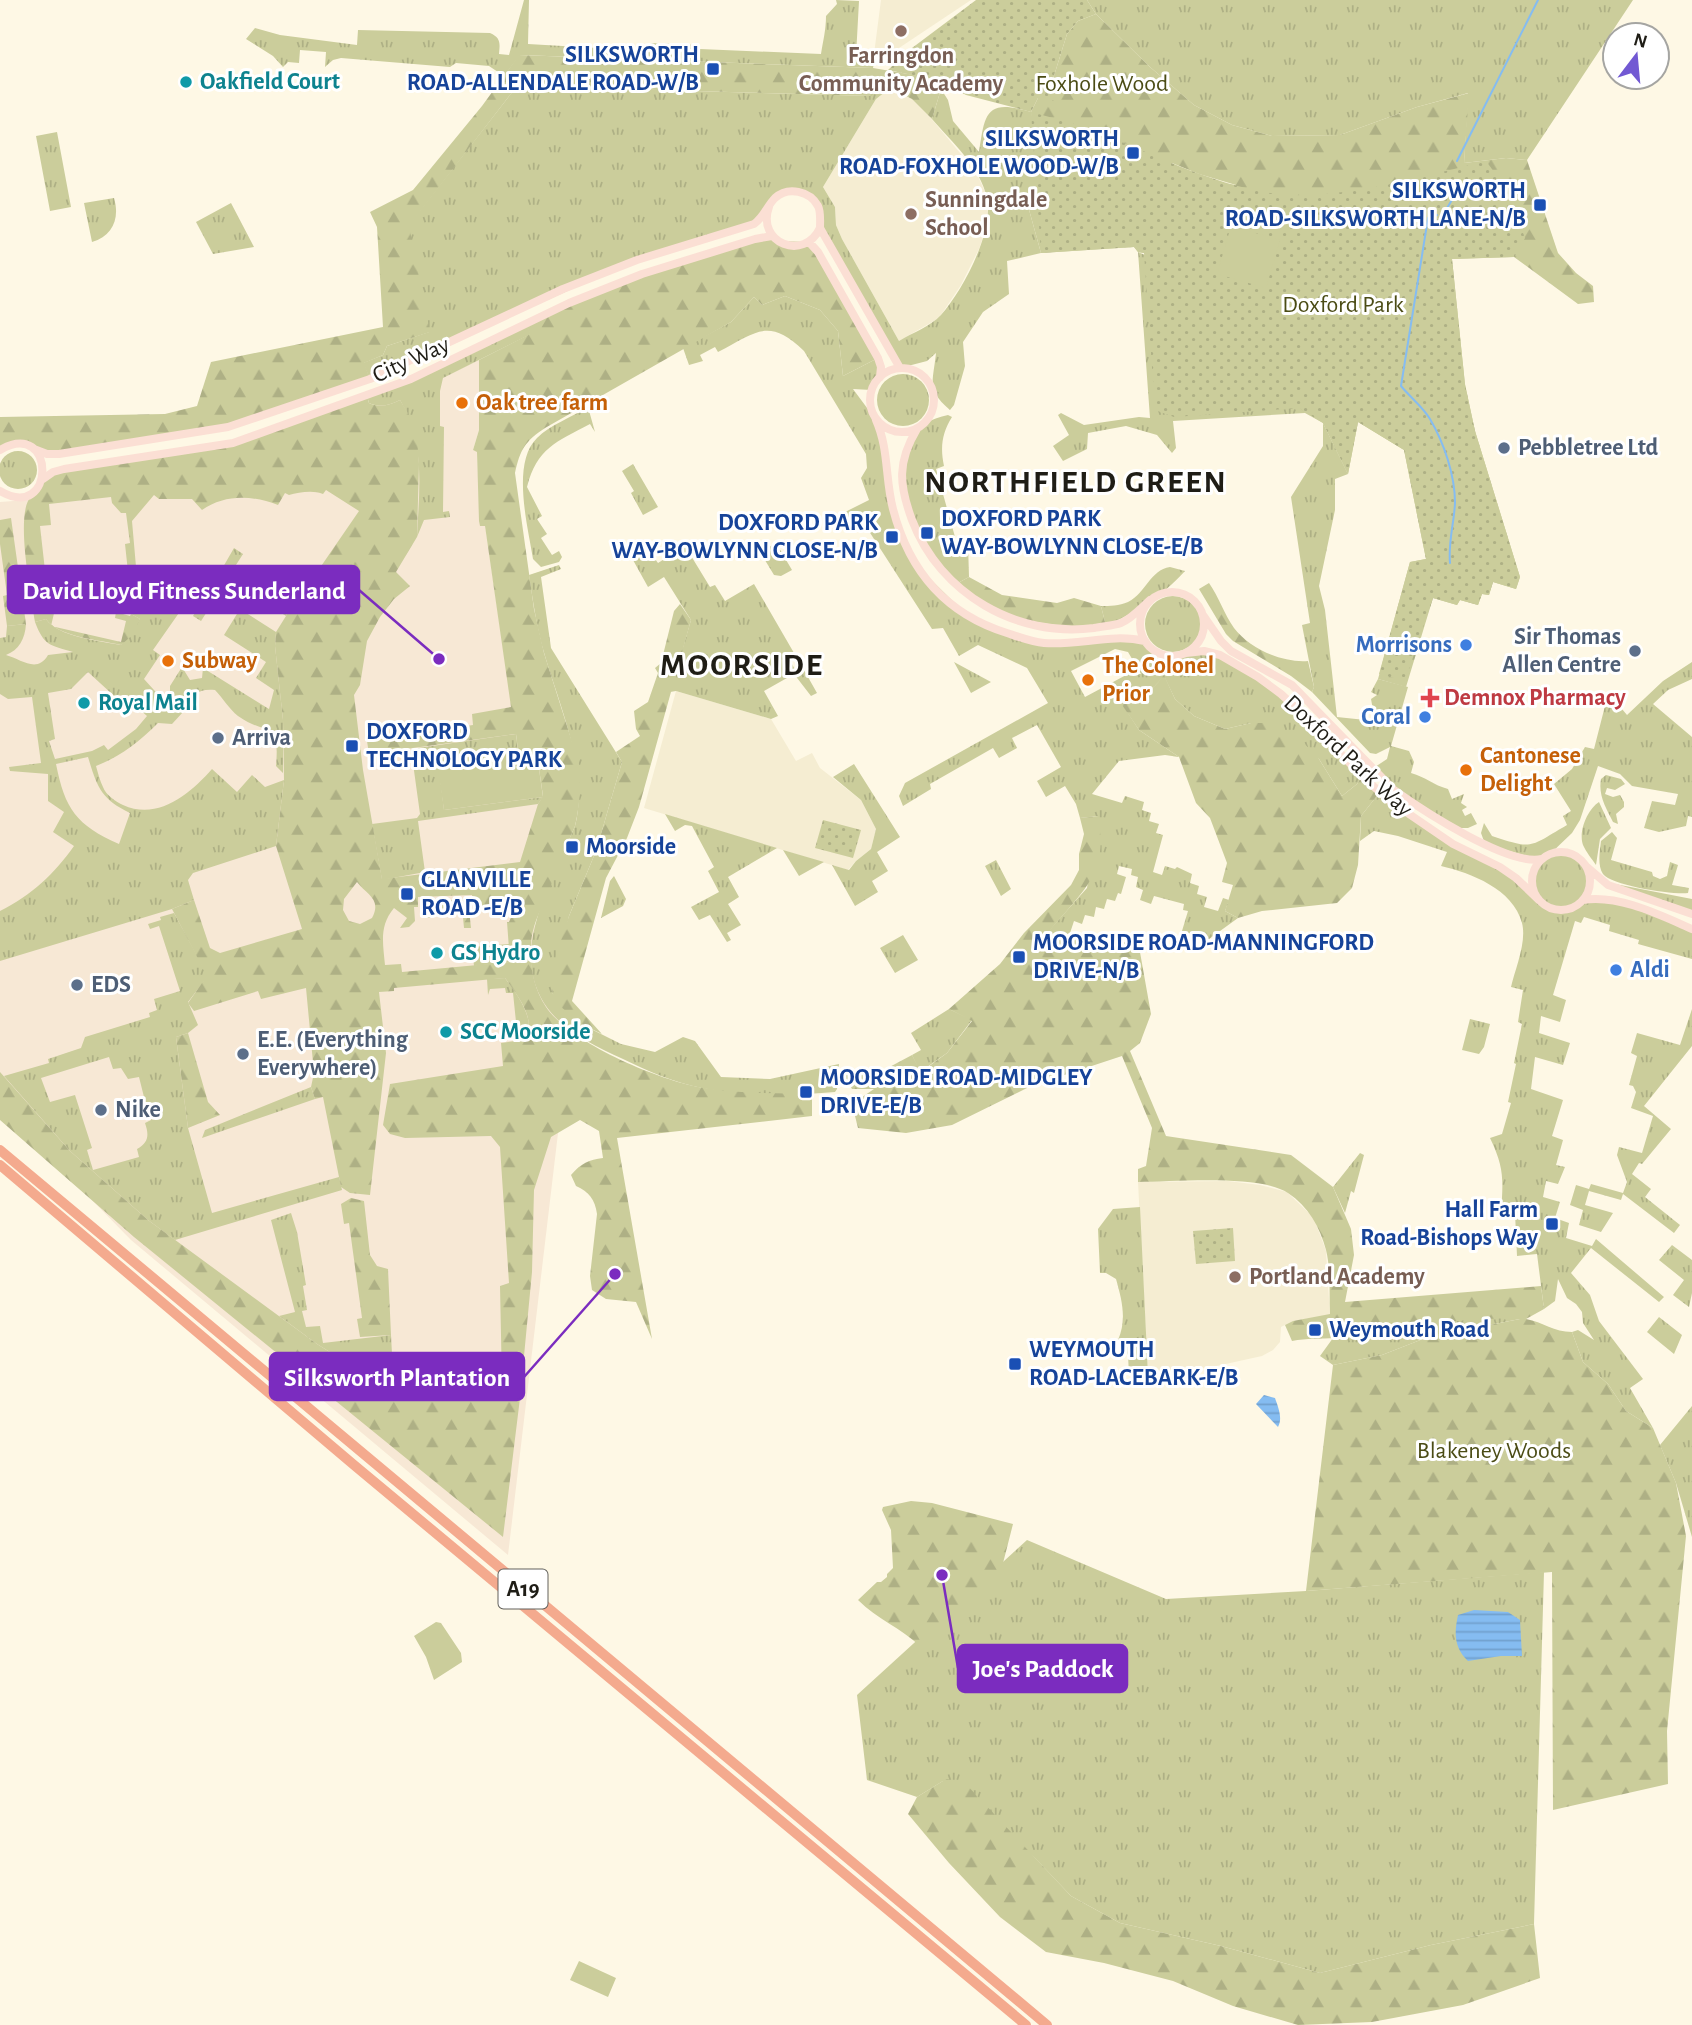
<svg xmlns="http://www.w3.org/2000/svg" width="1692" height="2025" viewBox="0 0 1692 2025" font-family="'Alegreya Sans',sans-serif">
	<defs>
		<pattern id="grass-tufts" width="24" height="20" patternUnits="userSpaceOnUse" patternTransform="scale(1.75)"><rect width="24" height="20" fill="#cbcd9b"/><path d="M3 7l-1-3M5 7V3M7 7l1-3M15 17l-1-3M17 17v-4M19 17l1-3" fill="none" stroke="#aeb085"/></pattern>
		<pattern id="forest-firs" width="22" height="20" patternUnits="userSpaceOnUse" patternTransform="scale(1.75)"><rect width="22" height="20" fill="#cbcd9b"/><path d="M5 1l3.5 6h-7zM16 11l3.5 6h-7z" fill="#aeb085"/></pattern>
		<pattern id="park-dots" width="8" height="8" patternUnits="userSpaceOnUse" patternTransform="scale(1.75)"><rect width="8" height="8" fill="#cbcd9b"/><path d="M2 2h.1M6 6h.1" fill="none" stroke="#aeb085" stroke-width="1.8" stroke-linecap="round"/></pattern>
		<pattern id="water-rules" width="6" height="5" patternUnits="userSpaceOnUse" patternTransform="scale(1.75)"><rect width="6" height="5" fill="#85bcf1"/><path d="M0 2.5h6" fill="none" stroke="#72a1ce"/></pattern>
	</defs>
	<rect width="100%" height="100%" fill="#fef8e5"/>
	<path fill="#f7e8d5" d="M 479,360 L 479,430 L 473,450 L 477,451 L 480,525 L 485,525 L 519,757 L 537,755 L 543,797 L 534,924 L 570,1032 L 508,1555 L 131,1240 L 0,1106 L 0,502 L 40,499 L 390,402 Z"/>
	<path fill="#f5edd2" d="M 881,0 L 971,0 L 887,56 L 874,54 Z
		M 889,89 L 912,99 L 924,110 L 976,172 L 987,196 L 988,222 L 979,249 L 961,285 L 939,318 L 899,341 L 842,239 L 836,225 L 835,207 L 823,187 L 876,99 Z
		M 676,691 L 771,719 L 796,761 L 812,753 L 820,768 L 861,800 L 876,829 L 871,849 L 856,861 L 848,870 L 644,808 Z
		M 1228,1181 L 1260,1185 L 1287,1192 L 1314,1218 L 1326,1251 L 1330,1315 L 1293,1321 L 1281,1327 L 1280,1342 L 1273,1350 L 1262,1356 L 1212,1367 L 1148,1375 L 1138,1182 Z"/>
	<path fill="url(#grass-tufts)" fill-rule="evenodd" d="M 524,0 L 529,0 L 528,44 L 649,51 L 650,43 L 700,45 L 700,49 L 821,54 C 823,41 826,30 826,16 L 837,4 L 836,0 L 859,1 L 856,56 L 875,57 L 873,68 L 520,55 L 504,76 L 489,66 L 456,63 L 450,67 L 341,58 L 333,60 L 325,67 L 326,52 L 300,50 L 299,63 L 288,62 L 283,67 L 273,56 L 246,39 L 255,28 L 280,35 L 357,45 L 358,30 L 490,33 C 501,38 500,43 499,54 L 509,55 Z
		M 1087,0 L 1633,0 L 1527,160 L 1506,158 L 1464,163 L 1468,93 L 1417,107 L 1340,135 L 1272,136 L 1232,125 L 1194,105 L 1150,67 L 1096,14 Z
		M 881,83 L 889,89 L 876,99 L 823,187 L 835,207 L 836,225 L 842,239 L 899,341 C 912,333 931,326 941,315 C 963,290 994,232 987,198 C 981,168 951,141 932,119 L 941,89 L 948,100 L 953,121 L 979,152 C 985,114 985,98 1031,112 L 1036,133 L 1028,206 L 1041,253 L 1007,261 L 1009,294 L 983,312 L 963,342 L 965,366 L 954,405 L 950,410 C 926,389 933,383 936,353 L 927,361 L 900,368 L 824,236 L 819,209 L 803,193 L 780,195 L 760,220 L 637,260 L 370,379 L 363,363 L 383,355 L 387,346 L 429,332 L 408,226 L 517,86 L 870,96 Z
		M 57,132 L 71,207 L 50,211 L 36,136 Z
		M 114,198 C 120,218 113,236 92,242 L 84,203 Z
		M 231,203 L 254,247 L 213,254 L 196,222 Z
		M 1138,252 L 1290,318 L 1305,413 L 1173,421 L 1176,448 L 1172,453 L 1157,435 L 1126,426 L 1088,433 L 1087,449 L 1063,461 L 1053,446 L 1069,435 L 1058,415 L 1061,413 L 1084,425 L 1139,417 L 1150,418 Z
		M 785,296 L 820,310 L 838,331 L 843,376 L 878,358 L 880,377 L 871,390 L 853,389 L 876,420 L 893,509 L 917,566 L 968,616 L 1041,643 L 1145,641 L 1154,651 L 1164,675 L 1178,656 L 1186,653 L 1220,655 L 1281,694 L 1362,776 L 1357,784 L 1342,796 L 1319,759 L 1251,723 L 1225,729 L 1194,716 L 1175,699 L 1164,676 C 1146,697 1144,695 1117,696 L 1139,730 L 1179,757 L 1165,755 L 1119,761 L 1092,794 L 1122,803 L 1125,796 L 1144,802 L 1142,810 L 1151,813 L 1149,821 L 1159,824 L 1156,833 L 1163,835 L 1153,872 L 1162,875 L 1165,866 L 1175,869 L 1177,867 L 1192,874 L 1190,883 L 1199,886 L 1197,894 L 1207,897 L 1204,907 L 1218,911 L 1223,898 L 1229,900 L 1225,911 L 1238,918 L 1209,939 L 1182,931 L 1188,911 L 1183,910 L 1184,904 L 1154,896 L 1151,904 L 1140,900 L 1143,890 L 1136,887 L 1138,877 L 1131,875 L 1132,869 L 1119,866 L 1117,874 L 1126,877 L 1121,894 L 1118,893 L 1115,901 L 1107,899 L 1104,909 L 1096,907 L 1094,917 L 1085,915 L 1082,924 L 1074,921 L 1070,933 L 1084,937 L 1083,946 L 1060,948 L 1046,934 L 1087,888 L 1098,816 L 1080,818 L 1076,804 L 1065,786 L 1046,797 L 1037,781 L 1061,767 L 1037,725 L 1012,738 L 1017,748 L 999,758 L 993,748 L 930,784 L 931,789 L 903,806 L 899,796 L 905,783 L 1048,703 L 1027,668 L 978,645 L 959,656 L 943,628 L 932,629 L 865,525 L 852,532 L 841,514 L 869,500 L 861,478 L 867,468 L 866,454 L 804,351 C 768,317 757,332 718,352 L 715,347 L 700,355 L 703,361 L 689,365 L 683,348 L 731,322 L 754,297 L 762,305 ZM 1115,649 L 1128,652 L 1141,674 L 1128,674 L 1085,697 L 1071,671 Z
		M 526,323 L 531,334 L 443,378 L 440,391 L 440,426 L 444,427 L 443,512 L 449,511 L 450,517 L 424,520 L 417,537 C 419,489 426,444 400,400 C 390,405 380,408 369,403 L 367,396 Z
		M877 400a26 26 0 1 1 52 0a26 26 0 1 1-52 0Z
		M 588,407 L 595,432 L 590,424 C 556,442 537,448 527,487 L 542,516 L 537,519 L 547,534 L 541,538 L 552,555 L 559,551 L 562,557 L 559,562 L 541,567 L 533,559 C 528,527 511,463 537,438 C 550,425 572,417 588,407 Z
		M 948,415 L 952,417 C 942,433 940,447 944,466 L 936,469 L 957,544 L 968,543 L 969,577 L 956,584 C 946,573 931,560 924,546 C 903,502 882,428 948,415 Z
		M 1323,423 L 1348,474 L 1335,479 L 1335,510 L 1319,586 L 1325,610 L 1337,717 L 1375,721 L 1371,699 L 1377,695 L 1371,692 L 1378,679 L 1408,687 L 1391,746 L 1409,751 L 1414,762 L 1411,773 C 1426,777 1433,785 1448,789 L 1452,799 L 1464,794 L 1461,803 L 1467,807 L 1462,810 L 1465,816 L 1471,813 L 1477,824 L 1468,828 L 1456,828 L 1412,803 L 1372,769 L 1387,759 L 1390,747 L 1376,754 L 1370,753 L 1312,692 L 1314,687 L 1302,625 L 1310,623 L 1291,497 L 1323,446 Z
		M-1 470a19 19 0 1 1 38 0a19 19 0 1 1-38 0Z
		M 633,464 L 658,507 L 643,515 L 631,493 L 634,491 L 622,471 Z
		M 776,543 L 792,570 L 781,576 L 774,575 L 760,552 Z
		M 685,546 L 710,587 L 715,585 L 725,601 L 754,584 L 794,653 L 788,657 L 797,673 L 804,670 L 817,693 L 811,696 L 794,674 L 764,691 L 778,716 L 771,719 L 676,691 L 670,692 L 691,620 L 664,577 L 648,587 L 633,560 L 650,552 L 658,563 Z
		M 234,548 L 243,554 L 227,579 L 219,574 Z
		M 559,565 L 561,569 L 541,577 L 551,648 L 622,762 L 596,851 L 569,916 L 552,993 L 581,1024 L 621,1044 L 655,1052 L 683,1037 L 695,1041 L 721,1077 L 770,1079 L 839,1064 L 837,1089 L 835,1092 C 792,1096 744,1096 702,1088 C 675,1083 648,1071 623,1059 C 583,1041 540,1020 532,971 C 524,927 558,867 575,826 C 589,772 560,707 545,656 C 537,629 533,602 529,575 Z
		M 1170,567 L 1185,571 C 1161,597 1138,611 1106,626 L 1101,606 C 1110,606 1119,606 1128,602 C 1146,593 1150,570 1170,567 Z
		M 266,568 L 295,587 L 286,616 L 250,593 Z
		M 209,589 L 218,595 L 201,621 L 193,616 Z
		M 168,592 L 188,600 L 153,650 L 160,655 L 144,679 L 163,700 L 170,694 L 170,686 L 182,667 L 190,680 L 202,678 L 203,668 L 269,709 L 274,690 L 256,678 L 266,662 L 224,635 L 240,609 L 276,632 L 275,646 L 283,720 L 283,773 L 276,766 C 280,718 267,737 238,716 C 229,709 223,698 215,690 C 198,688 192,696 182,708 L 184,711 L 172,724 L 158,723 C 139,742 121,756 96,766 C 98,773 100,781 103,787 C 106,795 115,801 123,805 C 158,821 190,794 212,769 L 237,792 L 252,775 L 265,787 L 284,780 L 276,846 L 193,873 L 188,880 L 194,900 L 172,909 L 0,961 L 0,911 C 32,895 54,874 74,846 L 53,832 L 64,812 L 48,801 L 48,774 L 10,771 L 9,767 L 41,763 L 32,697 L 8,699 L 0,694 L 0,638 L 6,637 L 7,626 L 26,624 C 25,639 19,650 6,655 C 21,659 37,674 48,655 L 73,652 C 50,645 44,646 35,622 L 46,619 C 58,637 100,641 121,645 L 140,619 L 131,614 C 133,599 154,596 168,592 ZM 88,672 L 124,705 L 129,700 L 147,716 L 136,729 L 108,750 L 104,745 L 92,751 L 55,759 L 49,741 L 55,739 L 48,693 L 71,689 ZM 88,757 C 97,787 101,799 130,813 L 119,844 C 76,825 65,809 56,764 Z
		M1145 624a28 28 0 1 1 56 0a28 28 0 1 1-56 0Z
		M 954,662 L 991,682 L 971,693 Z
		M 1692,662 L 1692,679 L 1668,690 L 1653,704 L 1692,737 L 1692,817 L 1688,816 L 1686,826 L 1659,832 L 1644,828 L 1652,801 L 1675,805 L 1678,794 L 1632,786 L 1620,774 L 1598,766 L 1580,820 L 1572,833 L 1550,854 C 1581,849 1600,870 1583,899 L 1606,899 L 1692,929 L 1692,959 L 1638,944 L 1639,940 L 1609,931 L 1610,925 L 1584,917 L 1581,923 L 1575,921 L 1553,995 L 1566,1000 L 1560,1022 L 1541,1016 L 1539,1033 L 1570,1043 L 1563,1065 L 1535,1057 L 1531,1089 L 1563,1100 L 1552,1136 L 1563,1140 L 1556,1165 L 1565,1167 L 1558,1184 L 1546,1181 L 1543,1197 L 1560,1202 L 1555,1218 L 1569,1223 L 1566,1238 L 1592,1246 L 1596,1239 L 1664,1297 L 1659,1302 L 1591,1248 L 1571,1273 L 1590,1295 L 1599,1321 L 1643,1379 L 1630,1388 L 1653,1428 L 1626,1411 L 1608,1384 L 1583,1362 L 1572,1332 L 1578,1330 L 1594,1340 L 1583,1323 L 1582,1312 L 1576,1304 L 1567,1298 L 1558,1279 L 1555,1301 L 1544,1309 L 1537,1254 L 1517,1256 L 1515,1213 L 1501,1214 C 1503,1181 1505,1169 1490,1138 L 1502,1134 L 1511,1103 L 1508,1102 L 1516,1064 L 1514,1063 L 1522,1024 L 1518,1022 L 1523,990 L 1511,987 C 1515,969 1527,942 1522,923 C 1513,889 1471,873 1441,866 L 1447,852 L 1398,836 L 1374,831 L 1360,841 L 1361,816 L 1380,792 L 1390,801 L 1533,891 C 1532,878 1532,870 1541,860 L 1485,844 L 1481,833 L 1484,823 L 1492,836 C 1534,850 1529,847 1567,825 L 1563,816 L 1571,811 L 1554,784 L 1572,769 L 1585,747 L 1594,749 L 1606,702 L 1612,697 L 1627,715 L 1663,681 Z
		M 516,734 L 519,758 L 439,769 L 444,810 L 543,797 L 538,804 L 418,821 L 425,872 L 382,880 L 372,824 L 417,818 L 420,814 L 411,749 Z
		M 854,764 L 900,837 L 877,852 L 888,871 L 872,881 L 878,892 L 855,906 L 832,865 L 849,870 L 856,861 L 871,849 L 876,829 L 861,800 L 833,777 Z
		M 1606,775 L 1621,779 L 1625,784 L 1615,790 L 1607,788 L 1605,794 L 1613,797 L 1620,795 L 1624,802 L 1624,807 L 1616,814 L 1618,824 L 1613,822 C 1606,808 1598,795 1601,779 Z
		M 1599,802 L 1611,828 L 1600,839 L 1596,865 C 1592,859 1586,852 1583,845 C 1578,831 1588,809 1599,802 Z
		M 665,814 L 777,848 L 728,877 L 739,897 L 728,904 L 741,925 L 727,933 L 731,940 L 727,942 L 710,915 L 699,920 L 691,907 L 719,892 L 708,871 L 714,867 L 692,826 L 685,825 L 675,831 Z
		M 1612,832 L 1617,838 L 1611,860 L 1652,872 L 1653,876 L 1660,879 L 1667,876 L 1670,862 L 1678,865 L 1672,885 L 1689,888 L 1688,893 C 1674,895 1612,886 1603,874 C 1597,865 1600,850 1601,841 Z
		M 783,850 L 824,862 L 799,876 Z
		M 996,860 L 1011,889 L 1001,896 L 985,866 Z
		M 614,876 L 626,899 L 623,906 L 601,918 L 610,881 Z
		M 1615,884 L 1692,899 L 1692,911 Z
		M 174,913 L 208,976 L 188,1002 L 198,1025 L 188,1033 L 176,1037 L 188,1128 L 212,1213 L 339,1177 L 342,1190 L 175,1240 L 148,1220 L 70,1151 L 4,1076 L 49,1063 L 48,1059 L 81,1048 L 85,1037 L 150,1017 L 149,1013 L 157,1010 L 154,999 L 180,991 L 159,926 L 150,929 L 148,924 L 161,920 L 160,917 ZM 109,1057 L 113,1069 L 121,1068 L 128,1079 L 139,1077 L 144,1097 L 139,1099 L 141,1104 L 146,1103 L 151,1120 L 145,1123 C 149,1135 149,1142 137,1149 L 139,1157 L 93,1170 L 87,1150 L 92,1148 L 75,1095 L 50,1102 L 41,1078 Z
		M 903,935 L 918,960 L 895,973 L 880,948 Z
		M 505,978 C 516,993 544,1029 518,1041 L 513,993 L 506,993 L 505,988 L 490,989 L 488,995 L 487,979 Z
		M 949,1009 L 972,1020 L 947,1053 L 920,1072 L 912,1055 L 921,1050 L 911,1033 Z
		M 1692,1009 L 1692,1046 L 1644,1106 L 1671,1129 L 1642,1164 L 1639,1163 L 1632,1174 L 1651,1189 L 1645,1197 L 1680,1225 L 1674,1233 L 1623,1194 L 1621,1200 L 1589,1191 L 1585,1205 L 1613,1213 L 1601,1232 L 1579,1225 L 1583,1210 L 1570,1205 L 1576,1185 L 1589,1189 L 1591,1184 L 1623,1193 L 1627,1182 L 1617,1155 L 1619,1147 L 1642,1153 L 1653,1116 L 1631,1108 L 1636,1092 L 1633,1086 L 1629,1085 L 1637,1056 L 1631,1053 L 1637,1033 L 1680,1045 Z
		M 1470,1019 L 1490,1024 L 1484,1047 L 1479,1054 L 1462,1050 Z
		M 311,1087 L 315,1099 L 202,1138 L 205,1130 Z
		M 1360,1153 L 1364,1155 L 1354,1193 L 1351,1191 L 1345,1213 L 1333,1187 Z
		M 1140,1207 L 1148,1375 L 1129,1375 L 1128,1355 L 1118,1340 C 1127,1320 1122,1300 1116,1279 L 1106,1273 L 1100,1273 L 1098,1229 L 1113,1209 Z
		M 291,1213 L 297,1232 L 306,1285 L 303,1286 L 307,1310 L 302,1311 L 306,1327 L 320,1326 L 323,1343 L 391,1335 L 394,1392 L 317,1344 L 279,1316 L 295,1312 L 271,1220 Z
		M 1672,1245 L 1692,1260 L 1692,1293 L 1689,1307 L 1673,1295 L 1684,1280 L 1659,1260 Z
		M 1659,1317 L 1682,1335 L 1674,1354 L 1647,1332 Z
		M 1477,1318 L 1525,1318 L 1428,1337 L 1382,1355 L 1333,1365 L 1320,1356 L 1333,1338 L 1432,1322 Z
		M 1692,1406 L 1692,1537 L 1676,1483 L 1660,1445 Z
		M 1027,1540 L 1166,1599 L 1306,1591 L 1544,1572 L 1534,1924 L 1431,1945 L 1320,1973 L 1221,1946 L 1120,1923 L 1071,1896 L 1035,1858 L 943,1781 L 917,1797 L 867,1780 L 857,1695 Z"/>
	<path fill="url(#forest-firs)" fill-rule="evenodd" d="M 1096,14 L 1150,67 L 1194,105 L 1232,125 L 1272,136 L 1340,135 L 1417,107 L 1469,93 L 1464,163 L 1506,158 L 1527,160 L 1558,253 L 1576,273 L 1593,286 L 1594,302 L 1578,304 L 1514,257 L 1452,259 L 1465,384 L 1475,431 L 1520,577 L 1516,589 L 1493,582 L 1489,595 L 1482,594 L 1478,605 L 1460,600 L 1457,605 L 1433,598 L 1406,687 L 1378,679 L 1410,562 L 1426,559 L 1404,450 L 1358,422 L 1348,474 L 1323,423 L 1305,413 L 1144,253 L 1138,252 L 1134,247 L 1041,253 L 1028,206 L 1028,164 L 1036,133 L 1031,112 L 1038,98 L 1053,79 L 1067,34 L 1078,21 ZM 1172,163 L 1199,174 L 1236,185 L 1165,177 Z
		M 519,55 L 873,68 L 926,77 L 941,89 L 932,119 L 912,99 L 881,84 L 871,96 L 517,86 L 409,226 L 430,332 L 387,346 L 383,355 L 364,363 L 370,379 L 228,427 L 59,454 L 26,445 L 0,450 L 0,417 L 165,414 L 197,406 L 211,362 L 383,327 L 377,227 L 370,212 L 413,190 L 482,106 Z
		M 764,236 L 778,241 L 809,242 L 878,358 L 843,376 L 838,331 L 820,310 L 785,296 L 762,305 L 754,297 L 731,322 L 545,428 C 525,441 520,450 515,473 L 534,609 L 544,653 L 579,764 C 581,785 580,805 575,826 C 565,849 556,872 547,895 C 540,911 531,928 531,946 C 530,967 534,989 546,1007 C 570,1043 662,1082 705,1088 C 740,1094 776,1093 812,1094 L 812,1116 L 617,1138 L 652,1339 L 636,1302 L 606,1299 L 592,1290 L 590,1276 L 597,1214 C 595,1199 589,1192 576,1186 L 571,1175 C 581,1163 589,1160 603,1158 L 599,1131 L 580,1120 L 551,1137 L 534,1190 L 532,1272 L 520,1398 L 503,1537 L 134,1237 L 0,1120 L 0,1072 L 70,1151 L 148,1220 L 317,1344 L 406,1400 L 494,1395 L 502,1384 L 500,1286 L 509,1283 L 500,1147 L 491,1136 L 405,1138 L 390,1134 L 383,1125 L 390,1084 L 503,1066 L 501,1043 L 522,1040 C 540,1022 517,995 505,978 L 394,988 L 394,991 L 379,992 L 386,1053 L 370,1195 L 350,1193 L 341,1187 L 323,1097 L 315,1099 L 311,1087 L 314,1073 L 306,988 L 261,999 L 258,991 L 194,1011 L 188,1003 L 207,976 L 172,909 L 194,900 L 210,948 L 220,953 L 302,929 L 276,846 L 284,780 L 283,720 L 275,646 L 276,632 L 286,616 L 295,587 L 305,571 L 315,575 L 359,511 L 326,490 L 323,494 C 314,490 299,492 289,495 L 285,493 L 278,505 C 252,495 225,494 202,510 L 192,499 L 159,499 L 154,495 L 132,521 L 139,601 L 132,609 L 125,544 L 130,543 L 126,513 L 121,513 L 112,503 L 111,497 L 49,504 L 51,525 L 40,526 L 47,588 L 65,586 L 68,602 L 56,605 L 51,626 L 121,642 L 126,621 L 115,618 L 116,612 L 130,616 L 131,614 L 140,619 L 137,625 L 136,632 L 121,645 C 100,640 58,637 46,619 L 35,622 C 31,595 17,524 28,501 C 34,489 44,481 53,472 L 233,443 L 367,396 L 369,403 C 380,408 390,405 400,400 L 409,415 L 417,438 L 419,464 L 417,537 L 396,572 L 410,586 L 394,599 L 380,617 L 367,641 L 360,685 L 354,695 L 363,770 L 382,879 L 520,862 L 538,804 L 543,796 L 537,755 L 519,758 L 516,734 L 369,754 L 367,741 L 473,725 L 472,714 L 511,707 L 485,526 L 480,526 L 479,521 L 477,452 L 473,450 L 479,430 L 479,360 L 530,334 L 526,323 L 642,274 ZM 357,882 C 367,895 382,899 372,918 L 360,924 L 349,921 L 343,910 L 344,899 ZM 472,895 L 474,908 L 516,906 L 509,922 L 507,922 L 510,962 L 402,972 L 401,964 L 385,965 C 383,943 379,926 394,908 L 407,918 L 400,928 L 409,927 L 415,921 L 414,907 L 418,907 L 418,897 Z
		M 11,518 L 26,624 L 7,626 L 3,596 L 7,595 L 0,544 L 0,520 Z
		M 969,577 L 1002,595 L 1057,603 L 1074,598 L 1101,606 L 1106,626 L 1083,629 L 1008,618 L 956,584 Z
		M 1209,583 C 1219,597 1224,614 1234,628 C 1250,649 1282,663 1308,661 L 1314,687 L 1312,692 L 1291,676 L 1233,641 L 1226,634 L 1199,589 Z
		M 680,604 L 691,620 L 639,807 L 627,838 L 606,878 L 572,1001 L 602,1034 L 581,1024 L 560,1006 L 552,993 L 556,955 L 569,916 L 596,851 L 622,762 L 616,752 L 640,736 L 636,729 L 634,711 L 648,702 L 658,673 L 655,668 L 661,663 L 674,611 Z
		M 1164,675 L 1175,699 L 1194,716 L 1225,729 L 1251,723 L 1273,723 L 1301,740 L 1319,759 L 1342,796 L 1357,784 L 1362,776 L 1380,792 L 1361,816 L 1358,865 L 1352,888 L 1337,903 L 1262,911 L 1238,918 L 1225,911 L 1233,885 L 1222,882 L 1227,863 L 1210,818 L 1196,803 L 1179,757 L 1139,730 L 1116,696 C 1142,695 1147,697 1164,675 Z
		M 1098,816 C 1110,875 1080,893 1047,934 L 1060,948 L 1138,941 L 1151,1014 L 1140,1043 L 1130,1051 L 1166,1136 L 1291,1155 L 1333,1187 L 1351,1229 L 1354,1255 L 1345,1302 L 1541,1286 L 1544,1309 L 1526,1319 C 1543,1322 1554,1332 1572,1332 L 1583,1362 L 1608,1384 L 1626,1411 L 1653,1428 L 1676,1483 L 1686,1536 L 1667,1731 L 1668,1784 L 1553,1810 L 1552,1572 L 1306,1591 L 1333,1365 L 1382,1355 L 1428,1337 L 1520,1319 C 1453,1316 1400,1331 1335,1338 C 1321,1339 1307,1338 1292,1341 L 1285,1325 L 1293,1321 L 1330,1314 C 1329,1294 1331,1270 1326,1250 C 1320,1227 1308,1206 1288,1193 C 1259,1174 1174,1182 1138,1182 L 1138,1169 L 1146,1166 L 1152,1128 L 1122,1056 L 1031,1086 L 952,1125 L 906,1133 L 858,1128 L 852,1104 L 874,1089 L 852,1089 L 843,1073 L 865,1067 L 870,1073 L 882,1071 L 912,1055 L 921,1072 L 947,1053 L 972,1021 L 949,1009 L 1000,964 L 1024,933 L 1071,885 L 1079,870 L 1079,854 L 1084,834 L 1080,818 Z
		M 468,900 L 471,928 L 464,928 L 462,907 L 432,909 L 433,917 L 425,918 L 423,901 Z
		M 188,1033 L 208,1102 L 220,1115 L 188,1128 L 176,1037 Z
		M 351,1198 L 364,1201 L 370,1255 L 377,1266 L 388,1269 L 391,1335 L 360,1337 L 357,1319 L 362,1318 L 349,1223 L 344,1224 L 341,1204 Z
		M 911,1501 L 932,1503 L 1013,1524 L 1001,1571 L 920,1646 C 901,1628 877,1619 858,1600 L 877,1582 L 881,1582 L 887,1577 L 887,1574 L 893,1568 L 891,1530 L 882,1510 L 883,1507 Z
		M 946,1779 L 964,1782 L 1071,1896 L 1120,1923 L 1221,1946 L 1320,1973 L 1431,1945 L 1534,1924 L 1540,1978 L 1463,2005 L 1372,2022 L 1298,2025 L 1233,2006 L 1173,1981 L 1104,1963 L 1046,1952 L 1000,1917 L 949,1863 L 908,1814 L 917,1797 Z"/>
	<path fill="url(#park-dots)" d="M 976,0 L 1087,0 L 1096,14 L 1078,21 L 1067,34 L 1053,79 L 1058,98 L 1050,102 L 1038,98 L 1031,112 C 1052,118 1073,123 1093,130 C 1151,153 1208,183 1270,193 C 1335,203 1423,176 1486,161 L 1506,188 L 1525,238 L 1514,257 L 1452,259 L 1465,385 L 1475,431 L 1520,577 L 1516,589 L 1493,582 L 1489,595 L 1482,594 L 1478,605 L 1460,600 L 1457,605 L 1433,598 L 1405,681 L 1379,674 L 1410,562 L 1426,559 L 1404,450 L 1358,422 L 1348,474 L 1323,423 L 1299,408 L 1174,417 L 1155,410 L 1144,253 L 1138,252 L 1134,247 L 1041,253 L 1031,112 L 966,95 L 941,81 L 888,70 L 908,51 Z
		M 823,820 L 861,830 L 853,858 L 815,848 Z
		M 1233,1228 L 1235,1261 L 1196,1264 L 1193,1231 Z"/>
	<path fill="#cbcd9b" d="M 1231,226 L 1280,240 L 1266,288 L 1217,274 Z
		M 537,755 L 543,797 L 444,810 L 438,769 Z
		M 509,944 L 510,962 L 474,966 L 472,947 Z
		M 436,1622 L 441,1623 L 461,1653 L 462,1662 L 434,1680 L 426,1657 L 414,1636 Z
		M 579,1961 L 616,1978 L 608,1997 L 570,1980 Z"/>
	<path fill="url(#water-rules)" d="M 1264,1395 L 1275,1398 C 1278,1407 1283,1418 1278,1427 L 1256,1404 Z
		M 1474,1610 L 1508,1612 L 1520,1620 L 1522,1656 L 1501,1656 L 1468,1661 C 1454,1648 1454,1633 1458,1615 Z"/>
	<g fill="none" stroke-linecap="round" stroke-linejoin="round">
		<path stroke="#85bcf1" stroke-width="2" d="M 1457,161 L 1538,0
			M 1444,213 L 1458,190
			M 1437,215 L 1428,218 L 1401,386 C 1410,397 1423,407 1430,419 C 1444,443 1455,475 1455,503 C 1454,524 1448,542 1450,563"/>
		<path stroke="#fbdfd4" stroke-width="8" d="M 820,228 L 900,368
			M 809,242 L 818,252 L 878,358 L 881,367 L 880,377
			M870 400a32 32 0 1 1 64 0a32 32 0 1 1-64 0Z
			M 876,420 C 889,449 885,479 893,509 C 909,571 946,614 1007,633 C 1019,637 1032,642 1044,643 C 1078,646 1111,633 1145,641
			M 917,429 C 897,462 899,485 912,520 C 940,594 1017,638 1094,628 C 1103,626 1113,626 1121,623 C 1131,619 1141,608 1150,600
			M 34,449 L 47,454 L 59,454 L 228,427 L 370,379 L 563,289 L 637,260 L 754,224 C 764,217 767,206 775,198 C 788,186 810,191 818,206 C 821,212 820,221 820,228 C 804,262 756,243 769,207
			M 0,450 C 57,417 56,524 0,491
			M 43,479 L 53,472 L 64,469 L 233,443 L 411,379 L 569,303 L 642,274 L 755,239 L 772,236
			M1140 624a32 32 0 1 1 64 0a32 32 0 1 1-64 0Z
			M 1203,615 L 1221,641 L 1231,651 L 1292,685 L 1394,790 C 1422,810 1509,867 1542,859
			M 1186,653 L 1204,651 L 1220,655 L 1258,677 L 1281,694 L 1307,718 L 1362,776 L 1390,801 L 1453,844 L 1500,867 L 1516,878 L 1539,900
			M1532 881a29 29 0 1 1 58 0a29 29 0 1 1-58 0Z
			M 1587,867 L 1608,885 L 1692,914
			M 1583,900 C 1618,894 1660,915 1692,929"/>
		<path stroke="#f4aa8e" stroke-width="10" d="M 0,1150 L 1047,2025
			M 0,1165 L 354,1465 L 1026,2025"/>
	</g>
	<g fill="#8d6e63" stroke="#fff" stroke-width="2.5">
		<circle cx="901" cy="31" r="7"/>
		<circle cx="911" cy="214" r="7"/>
		<circle cx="1235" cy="1277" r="7"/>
	</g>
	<g fill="#1a4fb4" stroke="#fff" stroke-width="2.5">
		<rect x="706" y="62" width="14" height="14" rx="3.5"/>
		<rect x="1126" y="146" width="14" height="14" rx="3.5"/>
		<rect x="1533" y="198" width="14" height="14" rx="3.5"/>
		<rect x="920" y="526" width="14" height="14" rx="3.5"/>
		<rect x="885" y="530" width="14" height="14" rx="3.5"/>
		<rect x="345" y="739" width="14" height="14" rx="3.5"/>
		<rect x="565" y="840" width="14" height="14" rx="3.5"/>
		<rect x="400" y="887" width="14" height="14" rx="3.5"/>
		<rect x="1012" y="950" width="14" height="14" rx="3.5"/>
		<rect x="799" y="1085" width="14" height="14" rx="3.5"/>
		<rect x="1545" y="1217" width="14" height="14" rx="3.5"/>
		<rect x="1308" y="1323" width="14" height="14" rx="3.5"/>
		<rect x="1008" y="1357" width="14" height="14" rx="3.5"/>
	</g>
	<g fill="#0f9aa8" stroke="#fff" stroke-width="2.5">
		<circle cx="186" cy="82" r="7"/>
		<circle cx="84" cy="703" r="7"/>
		<circle cx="437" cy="953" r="7"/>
		<circle cx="446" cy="1032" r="7"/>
	</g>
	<g fill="#e8710a" stroke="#fff" stroke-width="2.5">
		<circle cx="462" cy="403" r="7"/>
		<circle cx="168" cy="661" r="7"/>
		<circle cx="1088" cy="680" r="7"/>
		<circle cx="1466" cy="770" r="7"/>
	</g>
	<g fill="#5c6f8a" stroke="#fff" stroke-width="2.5">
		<circle cx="1504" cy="448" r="7"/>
		<circle cx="1635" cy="651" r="7"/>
		<circle cx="218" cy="738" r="7"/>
		<circle cx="77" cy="985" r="7"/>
		<circle cx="243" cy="1054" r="7"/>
		<circle cx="101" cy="1110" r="7"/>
	</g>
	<g fill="#3f7fe0" stroke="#fff" stroke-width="2.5">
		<circle cx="1466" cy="645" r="7"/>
		<circle cx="1425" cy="717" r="7"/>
		<circle cx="1616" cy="970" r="7"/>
	</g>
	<path fill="#e0444e" stroke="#fff" stroke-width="2.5" d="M1426.5 687.5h7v7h7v7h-7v7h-7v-7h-7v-7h7z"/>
	<g text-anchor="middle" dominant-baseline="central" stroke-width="6" stroke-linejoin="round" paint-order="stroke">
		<rect fill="#fff" stroke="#62615c" stroke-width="2" x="498.5" y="1569.5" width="49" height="39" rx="5"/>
		<g font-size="23" font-weight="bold" fill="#1f1d16">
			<text x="523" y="1589">A19</text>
		</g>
		<g font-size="24" font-weight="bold" fill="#164399" stroke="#fff" text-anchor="start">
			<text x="699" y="55" text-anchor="end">SILKSWORTH<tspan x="699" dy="28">ROAD-ALLENDALE ROAD-W/B</tspan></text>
			<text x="1119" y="139" text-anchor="end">SILKSWORTH<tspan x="1119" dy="28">ROAD-FOXHOLE WOOD-W/B</tspan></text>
			<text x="1526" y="191" text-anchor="end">SILKSWORTH<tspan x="1526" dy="28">ROAD-SILKSWORTH LANE-N/B</tspan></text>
			<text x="941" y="519">DOXFORD PARK<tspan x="941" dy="28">WAY-BOWLYNN CLOSE-E/B</tspan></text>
			<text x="878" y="523" text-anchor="end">DOXFORD PARK<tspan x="878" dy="28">WAY-BOWLYNN CLOSE-N/B</tspan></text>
			<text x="366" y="732">DOXFORD<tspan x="366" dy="28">TECHNOLOGY PARK</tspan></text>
			<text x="586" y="847">Moorside</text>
			<text x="421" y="880">GLANVILLE<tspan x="421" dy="28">ROAD -E/B</tspan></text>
			<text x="1033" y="943">MOORSIDE ROAD-MANNINGFORD<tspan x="1033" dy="28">DRIVE-N/B</tspan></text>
			<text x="820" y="1078">MOORSIDE ROAD-MIDGLEY<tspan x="820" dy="28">DRIVE-E/B</tspan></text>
			<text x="1538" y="1210" text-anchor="end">Hall Farm<tspan x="1538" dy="28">Road-Bishops Way</tspan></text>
			<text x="1329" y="1330">Weymouth Road</text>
			<text x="1029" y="1350">WEYMOUTH<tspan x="1029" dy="28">ROAD-LACEBARK-E/B</tspan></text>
		</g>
		<g font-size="24" font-weight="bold" fill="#785e54" stroke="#fff" text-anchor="start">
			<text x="901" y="56" text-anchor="middle">Farringdon<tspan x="901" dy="28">Community Academy</tspan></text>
			<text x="925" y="200">Sunningdale<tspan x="925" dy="28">School</tspan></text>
			<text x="1249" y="1277">Portland Academy</text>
		</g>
		<g font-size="24" font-weight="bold" fill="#0d838f" stroke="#fff" text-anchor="start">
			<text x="200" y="82">Oakfield Court</text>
			<text x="98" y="703">Royal Mail</text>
			<text x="451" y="953">GS Hydro</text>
			<text x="460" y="1032">SCC Moorside</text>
		</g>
		<g font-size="24" fill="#4b4c15" stroke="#fff">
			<text x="1102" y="84">Foxhole Wood</text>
			<text x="1343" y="305">Doxford Park</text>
			<text x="1494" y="1451">Blakeney Woods</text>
		</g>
		<g font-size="24" fill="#1f1d16" stroke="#fff">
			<text transform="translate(411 360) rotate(-24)">City Way</text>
			<text transform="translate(1348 756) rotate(43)">Doxford Park Way</text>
		</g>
		<g font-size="24" font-weight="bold" fill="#c56008" stroke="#fff" text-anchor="start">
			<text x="476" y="403">Oak tree farm</text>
			<text x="182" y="661">Subway</text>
			<text x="1102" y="666">The Colonel<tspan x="1102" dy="28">Prior</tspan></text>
			<text x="1480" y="756">Cantonese<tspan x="1480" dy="28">Delight</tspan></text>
		</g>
		<g font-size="24" font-weight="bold" fill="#4e5e75" stroke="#fff" text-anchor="start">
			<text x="1518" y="448">Pebbletree Ltd</text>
			<text x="1621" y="637" text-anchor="end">Sir Thomas<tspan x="1621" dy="28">Allen Centre</tspan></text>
			<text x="232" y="738">Arriva</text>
			<text x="91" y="985">EDS</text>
			<text x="257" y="1040">E.E. (Everything<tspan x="257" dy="28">Everywhere)</tspan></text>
			<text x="115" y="1110">Nike</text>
		</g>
		<g font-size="24" font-weight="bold" fill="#366cbe" stroke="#fff" text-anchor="end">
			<text x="1452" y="645">Morrisons</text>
			<text x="1411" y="717">Coral</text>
			<text x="1630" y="970" text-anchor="start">Aldi</text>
		</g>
		<g font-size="24" font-weight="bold" fill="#be3a42" stroke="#fff" text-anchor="start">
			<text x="1444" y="698">Demnox Pharmacy</text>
		</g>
		<g font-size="32" font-weight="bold" letter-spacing="2" fill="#1f1d16" stroke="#fff">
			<text x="1076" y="482">NORTHFIELD GREEN</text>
			<text x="742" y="665">MOORSIDE</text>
		</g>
	</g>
	<path fill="none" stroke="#7b2cbf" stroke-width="2.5" d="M439 659L359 590M615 1274L524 1377M942 1575L958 1668"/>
	<g fill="#7b2cbf" stroke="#fff" stroke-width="2.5">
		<circle cx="439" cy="659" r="7"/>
		<circle cx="615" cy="1274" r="7"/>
		<circle cx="942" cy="1575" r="7"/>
	</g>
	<g fill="#7b2cbf" stroke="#7b2cbf" stroke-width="2.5">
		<rect x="8" y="566" width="351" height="47" rx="7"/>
		<rect x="270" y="1353" width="254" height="47" rx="7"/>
		<rect x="958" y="1645" width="169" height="47" rx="7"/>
	</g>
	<g font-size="26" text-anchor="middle" font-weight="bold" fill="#fff">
		<text x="184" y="599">David Lloyd Fitness Sunderland</text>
		<text x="397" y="1386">Silksworth Plantation</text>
		<text x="1043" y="1677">Joe's Paddock</text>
	</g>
	<g transform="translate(1636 56) rotate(16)"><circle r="33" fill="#ffffff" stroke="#a5a5a2" stroke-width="2"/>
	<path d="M0-5L12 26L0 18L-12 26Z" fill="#7259d3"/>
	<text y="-10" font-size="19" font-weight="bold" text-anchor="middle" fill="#1f1d16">N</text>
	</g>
</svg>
